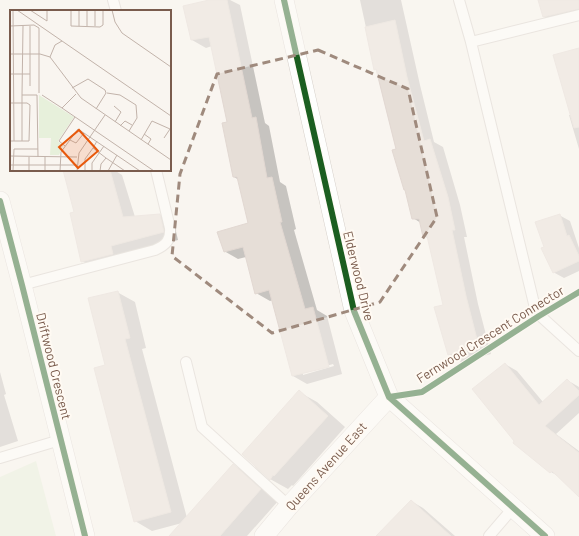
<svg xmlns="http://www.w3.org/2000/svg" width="579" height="536" viewBox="0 0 579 536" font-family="Barlow,sans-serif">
	<rect width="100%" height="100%" fill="#f9f5f0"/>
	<path fill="#e7f0db" d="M 36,461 L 56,536 L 0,536 L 0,477 Z"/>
	<path fill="#0003" fill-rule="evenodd" d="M 214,0 L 230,0 L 240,5 L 265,123 L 269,126 L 280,182 L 286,186 L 296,229 L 294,230 L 317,310 L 327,316 L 342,374 L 307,384 L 293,376 L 273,300 L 270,301 L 256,293 L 246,257 L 238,259 L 224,251 L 250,224 L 239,180 L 234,177 L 228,123 L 212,46 L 206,48 L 192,40 ZM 333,364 L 334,366 L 303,375 L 303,373 Z
		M 360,0 L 401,0 L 420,85 L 434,142 L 443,147 L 460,205 L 467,237 L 464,237 L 478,304 L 491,354 L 461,362 L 449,354 L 444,306 L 429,239 L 424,236 L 421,223 L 413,218 L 397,150 L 377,70 L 375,69 Z
		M 539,0 L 579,0 L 579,18 L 556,24 L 544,17 Z
		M 579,49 L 579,149 L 569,115 L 571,115 Z
		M 64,170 L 114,170 L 122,175 L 135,217 L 160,215 L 174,223 L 178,240 L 125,254 L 96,269 L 82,261 L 75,213 Z
		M 559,215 L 570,221 L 579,248 L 579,271 L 564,278 L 553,272 L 545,247 Z
		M 117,292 L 135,302 L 146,348 L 142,349 L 187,518 L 233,465 L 251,476 L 279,500 L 247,536 L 171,536 L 182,523 L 152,531 L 135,521 L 106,366 Z
		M 505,364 L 517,371 L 543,402 L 567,380 L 579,387 L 579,413 L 556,434 L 579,451 L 579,495 L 558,476 L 551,472 L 514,443 L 516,441 Z
		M 0,372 L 6,394 L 4,395 L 18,441 L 0,447 Z
		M 299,392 L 317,402 L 345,427 L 293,486 L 292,485 L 288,489 L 270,479 Z
		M 411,501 L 423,508 L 455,536 L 378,536 Z"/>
	<path fill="#e6ded7" stroke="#e2d8d2" d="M 209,0 L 227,0 L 252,118 L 256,117 L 267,178 L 272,177 L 282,222 L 280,222 L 305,309 L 313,307 L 329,367 L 292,376 L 269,290 L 255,294 L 243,247 L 224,252 L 217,232 L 248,223 L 237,177 L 233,177 L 222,123 L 227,122 L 209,37 L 191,40 L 183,6 Z
		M 538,0 L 579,0 L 579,9 L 543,17 Z
		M 395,20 L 407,77 L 424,141 L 430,139 L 448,197 L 455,230 L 452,230 L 466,296 L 479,347 L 448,355 L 434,307 L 443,305 L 427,236 L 423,237 L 419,219 L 412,219 L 405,190 L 404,190 L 392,150 L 396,149 L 376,69 L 374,70 L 365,27 Z
		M 579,48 L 579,127 L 574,128 L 553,55 Z
		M 63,170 L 110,170 L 123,217 L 160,214 L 164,232 L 111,246 L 113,254 L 81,262 L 70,213 L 74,212 Z
		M 560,214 L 567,236 L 569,235 L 579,256 L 579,261 L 553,273 L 541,248 L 544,247 L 535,222 Z
		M 118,291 L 130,338 L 125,339 L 171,512 L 134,522 L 94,368 L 105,365 L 88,298 Z
		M 505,363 L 539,405 L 567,379 L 579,391 L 579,395 L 545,426 L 579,453 L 579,497 L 552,471 L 550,473 L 513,443 L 514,441 L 472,389 Z
		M 299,390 L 328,416 L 274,476 L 273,475 L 270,480 L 242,454 Z
		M 233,464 L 261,489 L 220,536 L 169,536 Z
		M 411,500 L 451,536 L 376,536 Z"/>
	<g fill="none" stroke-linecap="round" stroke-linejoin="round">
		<defs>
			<path id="service" d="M 113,0 L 116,11
				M 459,0 L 471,42 L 579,15
				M 471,42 L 536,312 L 579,351
				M 22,285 L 155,250 C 166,245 171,240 170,228 L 156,170
				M 186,362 L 202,427 L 289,506
				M 0,458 L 60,440
				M 489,536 L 513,508"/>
			<path id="minor" d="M 284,0 L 354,311 L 389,397 L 545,536
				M 0,201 L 22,285 L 85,536
				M 264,536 L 289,506 L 389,397"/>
		</defs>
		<use href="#service" stroke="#d7d1cb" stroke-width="12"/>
		<use href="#minor" stroke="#d7d1cb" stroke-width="20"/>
		<use href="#service" stroke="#fefefd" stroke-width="10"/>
		<use href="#minor" stroke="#fefefd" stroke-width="19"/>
		<defs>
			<path id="cycleway" d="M 284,0 L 354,311 L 389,397 L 545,536
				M 0,201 L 22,285 L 85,536
				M 389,397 L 422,392 L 539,316 L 579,292"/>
		</defs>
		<use href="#cycleway" stroke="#fffaf3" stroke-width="8"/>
		<use href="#cycleway" stroke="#1b5e20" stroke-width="6"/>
	</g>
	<path d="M0 0H579V536H0ZM 318,50 L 408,89 L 437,217 L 380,302 L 272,333 L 172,256 L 180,174 L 217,74 Z" fill="#f9f5f0" fill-opacity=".55" fill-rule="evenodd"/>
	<path fill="none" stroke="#9f8a7d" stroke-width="3" stroke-dasharray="8 5" stroke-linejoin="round" d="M 318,50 L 408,89 L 437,217 L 380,302 L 272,333 L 172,256 L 180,174 L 217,74 Z"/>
	<g text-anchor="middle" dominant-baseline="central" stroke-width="4" stroke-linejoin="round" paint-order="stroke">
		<g font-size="13" fill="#7a5c4d" stroke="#fffaf3">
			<text transform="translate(359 276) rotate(76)">Elderwood Drive</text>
			<text transform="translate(490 334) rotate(-32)">Fernwood Crescent Connector</text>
			<text transform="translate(54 366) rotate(76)">Driftwood Crescent</text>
			<text transform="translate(326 466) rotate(-48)">Queens Avenue East</text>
		</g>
	</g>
	<g transform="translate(10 10)">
		<rect width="161" height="161" fill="#f9f5f0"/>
		<path d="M 29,85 L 64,107 L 48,131 L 53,136 L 49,145 L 40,145 L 41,128 L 29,128 Z" fill="#e7f0db"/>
		<path fill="none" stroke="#c2b3aa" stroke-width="1" d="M 3,0 L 4,131M 7,0 L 161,106M 20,0 L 37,11 L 37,0M 61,0 L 61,16 L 90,17 L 93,15 L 93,0M 102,0 L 105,12 L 112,23 L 161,57M 0,16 L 24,15 L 29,18 L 29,83M 69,16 L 69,0M 77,16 L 77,0M 85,16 L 85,0M 0,44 L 30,44 L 40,47 L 71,88 L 161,150M 40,47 L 45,35 L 52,31M 0,64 L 20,64M 20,76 L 20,16M 62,78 L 78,69 L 95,80 L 96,83 L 86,99M 97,83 L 110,85 L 126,95 L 127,108 L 119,121M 66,84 L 52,98 L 144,161M 12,85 L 13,16M 32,85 L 52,98M 0,93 L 17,93 L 20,95 L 19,131 L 0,131M 104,96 L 111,102 L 105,112M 110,116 L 115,111 L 122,115M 134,124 L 141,129 L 138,134M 60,130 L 66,133 L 74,123M 131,130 L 142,111 L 160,119 L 154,128M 12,131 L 12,85 L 27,85 L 28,147M 87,131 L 83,138 L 96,148M 55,136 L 49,131 L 65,107M 0,146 L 67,147M 0,155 L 67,155M 3,161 L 4,139 L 28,139M 19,161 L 19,147M 35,161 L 35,147M 50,161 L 51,142 L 68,119 L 130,161M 67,161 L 69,143 L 95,105M 75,161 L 75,149 L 83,138M 82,161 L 82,153 L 94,136M 90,161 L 91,154 L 96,148 L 115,161M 98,161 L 107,145"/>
		<path fill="#e8590c" fill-opacity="0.15" stroke="#e8590c" stroke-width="2" d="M 69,120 L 88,141 L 68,158 L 49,137 Z"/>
		<rect width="161" height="161" fill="none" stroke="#7a5c4d" stroke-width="2"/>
	</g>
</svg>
